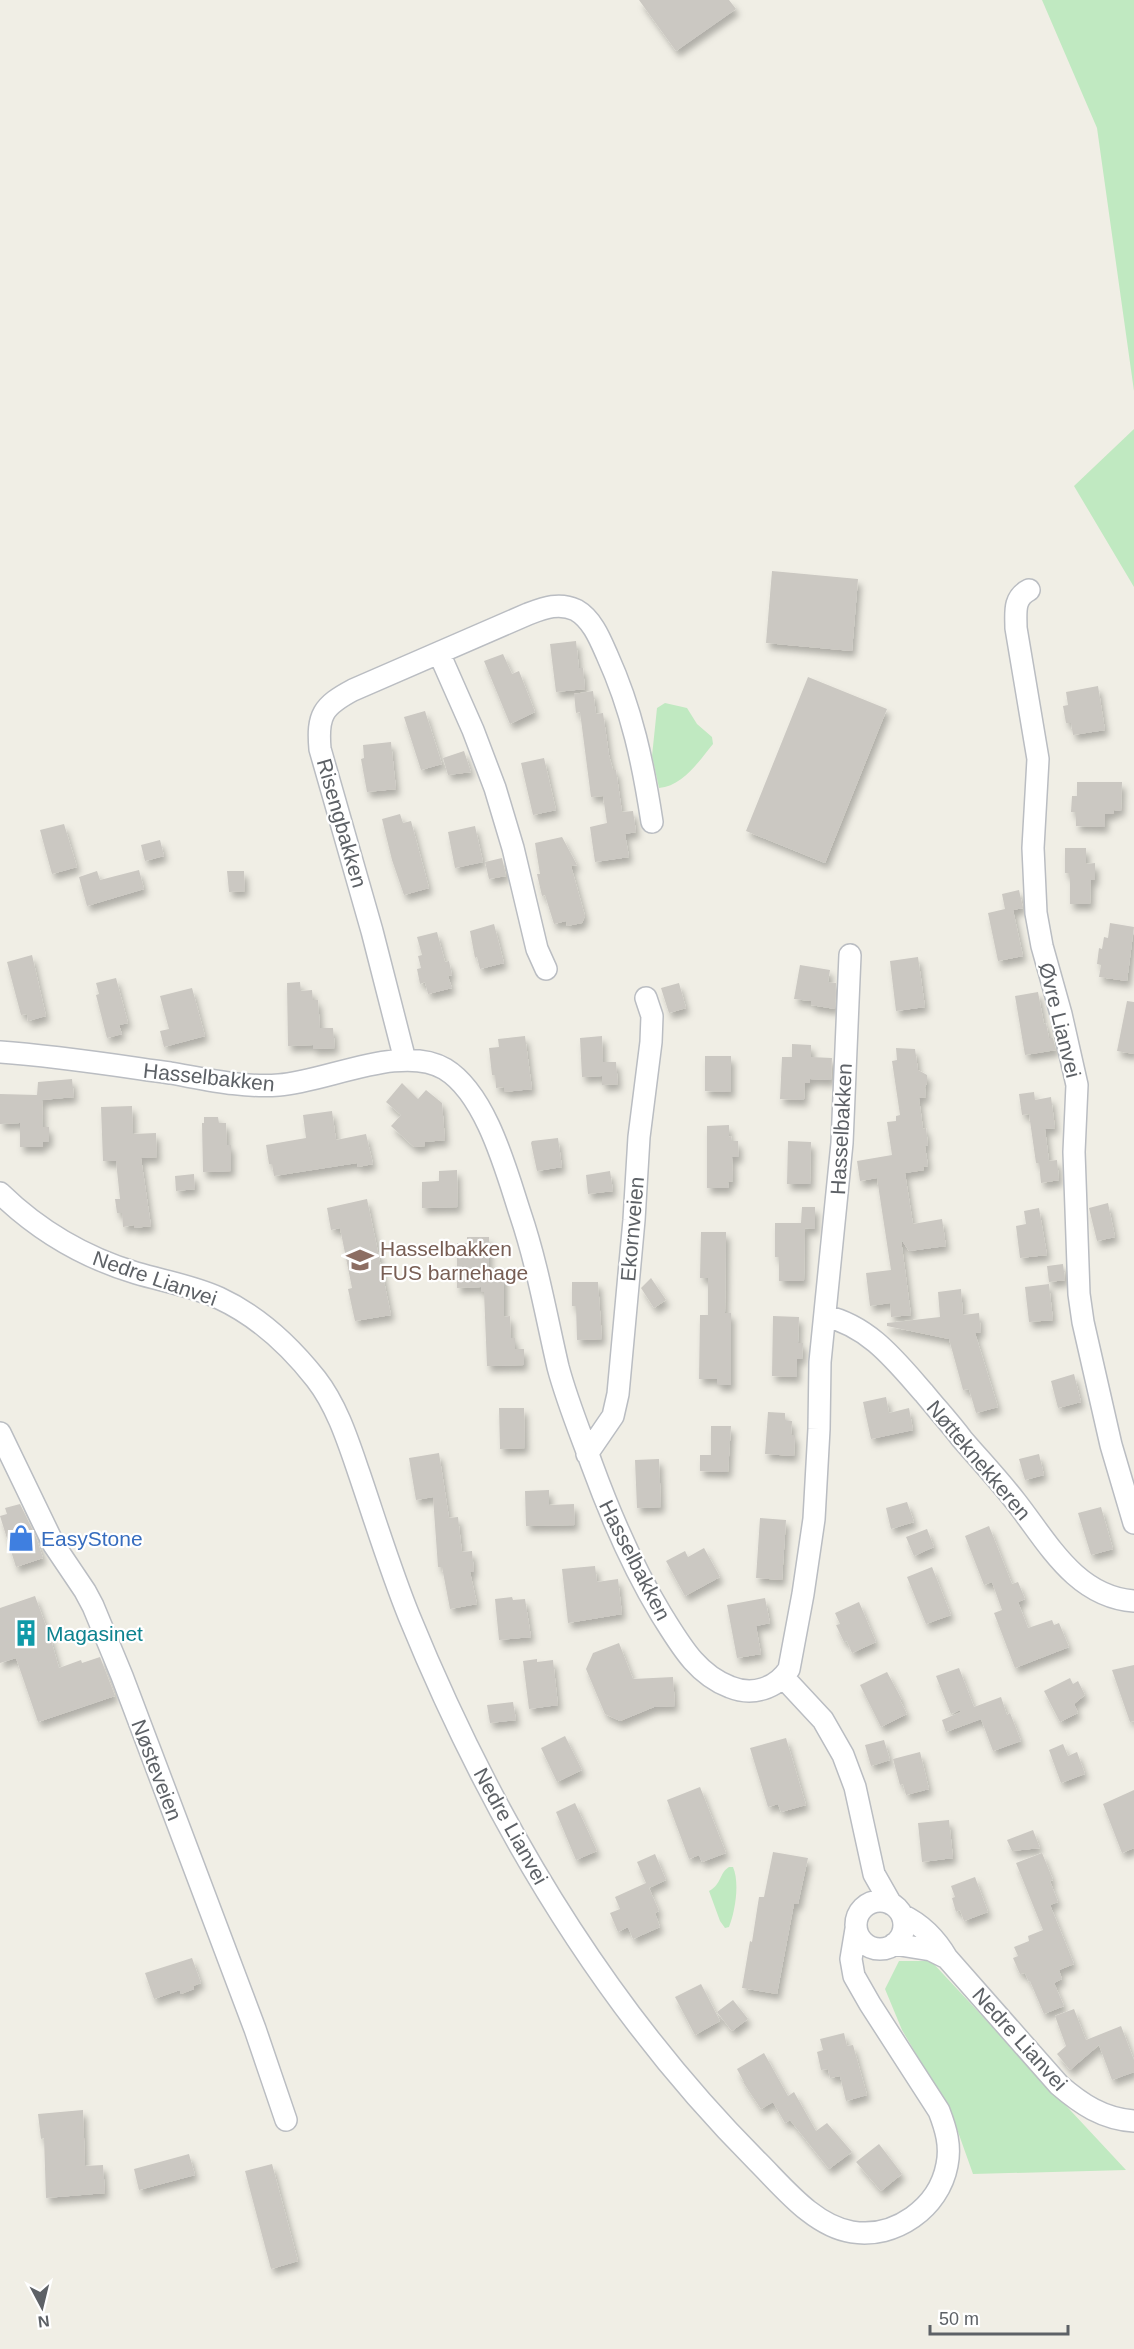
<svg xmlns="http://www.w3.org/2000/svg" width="1134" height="2349" viewBox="0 0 1134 2349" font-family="Helvetica,sans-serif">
	<defs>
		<filter id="shadow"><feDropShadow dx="3.5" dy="6" stdDeviation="3" flood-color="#0004"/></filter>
	</defs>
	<rect width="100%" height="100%" fill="#f0eee5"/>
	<path fill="#c0e9c1" d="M 1042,0 L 1134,0 L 1134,391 L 1097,128 Z
		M 1134,429 L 1134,587 L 1074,486 Z
		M 665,703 L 687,708 L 697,724 L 712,737 L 713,744 C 699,761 683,786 659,788 L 652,756 L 657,708 Z
		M 729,1867 L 733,1867 C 740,1883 735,1912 729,1927 L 725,1928 L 720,1921 L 709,1891 C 722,1884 719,1873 729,1867 Z
		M 899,1961 L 931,1961 L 1126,2170 L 973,2174 L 952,2115 L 902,2030 L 885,1989 Z"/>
	<path fill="#cbc8c2" filter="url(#shadow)" d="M 639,0 L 729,0 L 736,9 L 676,51 Z
		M 772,571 L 858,579 L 852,651 L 766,643 Z
		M 576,641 L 579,668 L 583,668 L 585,689 L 556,692 L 550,644 Z
		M 503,654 L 512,674 L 519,671 L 535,712 L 510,724 L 484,661 Z
		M 808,677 L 887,709 L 825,863 L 746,831 Z
		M 1098,686 L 1105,730 L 1073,735 L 1071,723 L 1066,723 L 1063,706 L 1068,705 L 1066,692 Z
		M 593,691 L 596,714 L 603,713 L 609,755 L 613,770 L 616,770 L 622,812 L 633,811 L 636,832 L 625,834 L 629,857 L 595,862 L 590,827 L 607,823 L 603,796 L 591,797 L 580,712 L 576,713 L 574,694 Z
		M 425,711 L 442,764 L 421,770 L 404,717 Z
		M 391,742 L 396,789 L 367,792 L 361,759 L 364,758 L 363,745 Z
		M 464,751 L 471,772 L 448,775 L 443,758 Z
		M 544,758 L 556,810 L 533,815 L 521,763 Z
		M 1077,782 L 1122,782 L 1121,811 L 1114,810 L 1113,814 L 1105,814 L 1105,827 L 1076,826 L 1076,812 L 1071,812 L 1072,796 L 1077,796 Z
		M 400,814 L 403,823 L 411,821 L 429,888 L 404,895 L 392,860 L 382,819 Z
		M 64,824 L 77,867 L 52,874 L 40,830 Z
		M 475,826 L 483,862 L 455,868 L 448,832 Z
		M 562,837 L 577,865 L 571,866 L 585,916 L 582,923 L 567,926 L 566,921 L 554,924 L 545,895 L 542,896 L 537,874 L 540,874 L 535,843 Z
		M 160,840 L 164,856 L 145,861 L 141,845 Z
		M 1065,848 L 1086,848 L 1086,864 L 1095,863 L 1095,880 L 1091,880 L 1090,904 L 1070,904 L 1070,874 L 1065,873 Z
		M 502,858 L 506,876 L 489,879 L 485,862 Z
		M 139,870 L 144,889 L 87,906 L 79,877 L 97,871 L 100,880 Z
		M 227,871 L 244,871 L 245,891 L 229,892 Z
		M 1019,890 L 1023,908 L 1013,910 L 1023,956 L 998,961 L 988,913 L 1005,909 L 1002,894 Z
		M 1110,923 L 1134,927 L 1127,981 L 1099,977 L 1101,965 L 1097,964 L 1099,948 L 1102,949 L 1104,937 L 1108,938 Z
		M 494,924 L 504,963 L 480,969 L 477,957 L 475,958 L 470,931 Z
		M 437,932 L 445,962 L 449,961 L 452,975 L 448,976 L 452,988 L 428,994 L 425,982 L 420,984 L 417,969 L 421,968 L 418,956 L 422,955 L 417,937 Z
		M 32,955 L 46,1016 L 28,1021 L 27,1014 L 21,1015 L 7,962 Z
		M 918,957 L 925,1007 L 896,1011 L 890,961 Z
		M 800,965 L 830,970 L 828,982 L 836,983 L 835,1009 L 811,1005 L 811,1001 L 794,999 Z
		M 116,978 L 128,1023 L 119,1025 L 122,1034 L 107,1038 L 96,995 L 99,994 L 96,983 Z
		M 300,982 L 301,991 L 312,990 L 313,1000 L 318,1000 L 320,1028 L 333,1028 L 335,1048 L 313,1049 L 313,1045 L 288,1046 L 287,983 Z
		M 679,983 L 686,1008 L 669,1013 L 661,988 Z
		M 192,988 L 205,1036 L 164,1047 L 160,1031 L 169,1029 L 160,996 Z
		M 1038,992 L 1044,1024 L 1046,1023 L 1049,1038 L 1053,1038 L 1056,1050 L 1025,1055 L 1015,996 Z
		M 1127,1001 L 1134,1002 L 1134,1054 L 1117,1051 Z
		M 525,1036 L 532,1089 L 504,1092 L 504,1087 L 496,1088 L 495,1075 L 492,1075 L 489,1048 L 499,1047 L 498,1039 Z
		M 602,1036 L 603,1062 L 616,1062 L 618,1084 L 602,1085 L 602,1076 L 582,1077 L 580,1038 Z
		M 792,1044 L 811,1045 L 811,1057 L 832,1058 L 831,1080 L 810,1079 L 810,1083 L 805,1083 L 804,1100 L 780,1099 L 782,1057 L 792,1057 Z
		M 896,1048 L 915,1049 L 918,1070 L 927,1075 L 927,1083 L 925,1087 L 926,1097 L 919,1098 L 923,1129 L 926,1128 L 928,1145 L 925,1146 L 928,1166 L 923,1167 L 924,1170 L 905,1173 L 913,1224 L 942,1219 L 946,1246 L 909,1251 L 901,1239 L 911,1315 L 891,1317 L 890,1303 L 870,1306 L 866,1273 L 891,1270 L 877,1178 L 860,1181 L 857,1161 L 892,1155 L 887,1122 L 896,1121 L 896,1116 L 900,1115 L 892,1061 L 897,1060 Z
		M 705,1056 L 731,1056 L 731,1092 L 705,1091 Z
		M 72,1079 L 74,1097 L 42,1100 L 43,1127 L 49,1127 L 49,1142 L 43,1142 L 43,1147 L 20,1147 L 20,1123 L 0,1124 L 0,1094 L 37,1095 L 38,1082 Z
		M 402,1083 L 418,1099 L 426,1090 L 442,1103 L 445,1140 L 425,1142 L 425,1146 L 414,1147 L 391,1126 L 401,1115 L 386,1102 Z
		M 1034,1092 L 1035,1100 L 1051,1097 L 1055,1128 L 1045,1129 L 1049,1161 L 1057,1160 L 1059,1180 L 1041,1183 L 1039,1163 L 1036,1163 L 1029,1114 L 1022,1115 L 1019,1094 Z
		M 132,1106 L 133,1134 L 156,1133 L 157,1157 L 141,1158 L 151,1226 L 134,1228 L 134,1225 L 123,1227 L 122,1213 L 117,1213 L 115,1199 L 120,1199 L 116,1161 L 103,1161 L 101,1107 Z
		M 332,1111 L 336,1140 L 366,1134 L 373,1164 L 358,1167 L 357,1163 L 274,1176 L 272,1164 L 269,1164 L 266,1145 L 306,1138 L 303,1115 Z
		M 204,1117 L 218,1117 L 219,1123 L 226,1123 L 227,1145 L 231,1145 L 231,1171 L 203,1172 L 202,1123 L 204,1123 Z
		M 729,1125 L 729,1137 L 731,1136 L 732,1141 L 738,1141 L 739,1157 L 732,1157 L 733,1181 L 728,1182 L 729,1188 L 707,1188 L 707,1126 Z
		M 558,1138 L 562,1167 L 537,1171 L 531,1143 L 532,1141 Z
		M 788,1141 L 811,1142 L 810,1184 L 787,1184 Z
		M 457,1170 L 458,1207 L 422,1208 L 422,1182 L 439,1181 L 439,1171 Z
		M 610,1171 L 613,1191 L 588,1194 L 586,1175 Z
		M 194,1174 L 195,1189 L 176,1191 L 175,1176 Z
		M 367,1199 L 391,1315 L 355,1321 L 348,1289 L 352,1288 L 340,1228 L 331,1230 L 327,1208 Z
		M 1108,1203 L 1115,1237 L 1097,1241 L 1089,1208 Z
		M 802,1207 L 815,1207 L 815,1229 L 805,1228 L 804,1281 L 779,1281 L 779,1257 L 775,1257 L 775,1223 L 801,1223 Z
		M 1039,1208 L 1047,1255 L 1020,1258 L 1016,1226 L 1026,1224 L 1024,1211 Z
		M 701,1232 L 726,1232 L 725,1313 L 731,1313 L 731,1385 L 717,1385 L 717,1379 L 699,1379 L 700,1315 L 708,1315 L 708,1278 L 700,1278 Z
		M 467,1237 L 489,1237 L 489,1272 L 504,1272 L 504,1317 L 510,1316 L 511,1338 L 515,1338 L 515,1349 L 524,1349 L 524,1365 L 487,1366 L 484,1292 L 481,1292 L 481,1287 L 457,1288 L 457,1243 L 467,1243 Z
		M 1063,1264 L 1065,1280 L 1049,1282 L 1047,1266 Z
		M 651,1278 L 666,1300 L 654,1308 L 641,1288 Z
		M 572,1282 L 598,1282 L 602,1339 L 577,1340 L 576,1306 L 572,1306 Z
		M 1049,1284 L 1053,1320 L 1029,1322 L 1025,1287 Z
		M 961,1289 L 963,1315 L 979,1313 L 981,1332 L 975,1333 L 998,1407 L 976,1413 L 969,1389 L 963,1390 L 949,1339 L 887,1326 L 887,1323 L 940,1317 L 938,1292 Z
		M 773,1316 L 799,1317 L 798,1343 L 803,1343 L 802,1359 L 797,1359 L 797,1377 L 772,1376 Z
		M 1074,1374 L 1081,1402 L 1058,1408 L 1051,1381 Z
		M 886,1397 L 889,1413 L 909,1408 L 913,1430 L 871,1439 L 863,1402 Z
		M 499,1408 L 524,1408 L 525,1448 L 500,1449 Z
		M 768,1412 L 785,1413 L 785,1420 L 792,1421 L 791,1435 L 795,1435 L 794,1456 L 765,1454 Z
		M 711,1426 L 731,1426 L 728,1472 L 700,1471 L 700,1455 L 711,1455 Z
		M 439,1453 L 449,1518 L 458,1517 L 462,1552 L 472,1551 L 474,1572 L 470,1572 L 477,1604 L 450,1609 L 442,1567 L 438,1567 L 433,1497 L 416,1500 L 409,1458 Z
		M 1039,1454 L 1044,1475 L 1025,1480 L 1019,1459 Z
		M 659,1459 L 661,1507 L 637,1508 L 635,1460 Z
		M 549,1490 L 549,1505 L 574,1504 L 575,1525 L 526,1526 L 525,1491 Z
		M 907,1502 L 914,1522 L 891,1529 L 886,1508 Z
		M 20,1504 L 36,1537 L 43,1558 L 16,1567 L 0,1516 L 7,1514 L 5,1508 Z
		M 1101,1507 L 1113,1549 L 1091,1555 L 1078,1513 Z
		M 760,1518 L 786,1520 L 782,1580 L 756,1578 Z
		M 989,1526 L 1012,1584 L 1018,1582 L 1025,1599 L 1018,1602 L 1028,1628 L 1052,1620 L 1054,1625 L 1059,1623 L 1069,1647 L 1015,1668 L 994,1613 L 1002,1610 L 992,1582 L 984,1585 L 965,1536 Z
		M 927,1529 L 934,1547 L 914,1556 L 906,1537 Z
		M 704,1548 L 720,1577 L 685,1596 L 666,1561 L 685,1551 L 688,1557 Z
		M 595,1566 L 597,1582 L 618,1579 L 622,1614 L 568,1623 L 562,1569 Z
		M 932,1567 L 951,1615 L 926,1624 L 907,1577 Z
		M 35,1596 L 51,1640 L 59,1668 L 81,1660 L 82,1663 L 100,1657 L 115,1696 L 38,1722 L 16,1658 L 0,1663 L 0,1608 Z
		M 512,1597 L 513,1600 L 525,1599 L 531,1637 L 499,1640 L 495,1599 Z
		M 765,1598 L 770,1623 L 756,1626 L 761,1654 L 737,1658 L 727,1605 Z
		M 859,1602 L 876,1642 L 852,1653 L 847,1641 L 844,1642 L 836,1625 L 840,1624 L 835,1613 Z
		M 619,1643 L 633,1679 L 673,1677 L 675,1706 L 654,1707 L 620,1721 L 605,1714 L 586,1669 L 593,1653 Z
		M 537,1659 L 537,1662 L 553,1660 L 558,1705 L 529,1709 L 523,1661 Z
		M 1134,1665 L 1134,1721 L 1130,1722 L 1112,1670 Z
		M 959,1668 L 974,1707 L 1001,1697 L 1007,1715 L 1010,1713 L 1021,1741 L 993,1751 L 981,1719 L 946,1732 L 942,1720 L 961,1712 L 960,1710 L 951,1714 L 936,1676 Z
		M 887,1672 L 902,1700 L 900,1700 L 907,1714 L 881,1727 L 860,1685 Z
		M 1070,1678 L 1073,1684 L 1078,1681 L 1085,1695 L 1074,1704 L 1078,1713 L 1060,1722 L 1044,1691 Z
		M 513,1702 L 516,1720 L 490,1723 L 487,1705 Z
		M 565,1736 L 582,1770 L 557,1782 L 541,1748 Z
		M 786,1738 L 806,1805 L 781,1812 L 778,1804 L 768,1807 L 750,1748 Z
		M 884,1740 L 890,1760 L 871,1766 L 865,1745 Z
		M 1063,1744 L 1068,1756 L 1077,1752 L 1085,1774 L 1061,1783 L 1049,1750 Z
		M 920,1752 L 929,1789 L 906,1795 L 903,1784 L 900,1785 L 893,1759 Z
		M 700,1787 L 726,1853 L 702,1862 L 699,1855 L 689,1859 L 667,1800 Z
		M 1134,1790 L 1134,1848 L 1122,1853 L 1103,1804 Z
		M 575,1803 L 597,1851 L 576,1860 L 556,1812 Z
		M 949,1820 L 953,1858 L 922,1862 L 918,1823 Z
		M 1033,1830 L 1040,1848 L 1012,1851 L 1007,1840 Z
		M 773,1852 L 808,1858 L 798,1904 L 794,1904 L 777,1994 L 742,1988 L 750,1941 L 752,1942 L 759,1897 L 764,1897 Z
		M 1042,1853 L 1053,1880 L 1050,1881 L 1058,1902 L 1050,1905 L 1074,1964 L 1059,1970 L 1062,1979 L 1054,1983 L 1064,2006 L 1044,2014 L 1030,1981 L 1029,1982 L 1025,1973 L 1020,1974 L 1013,1958 L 1018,1956 L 1014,1947 L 1029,1941 L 1028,1936 L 1043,1930 L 1016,1863 Z
		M 655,1854 L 666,1880 L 649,1888 L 659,1911 L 655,1913 L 660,1927 L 633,1939 L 628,1927 L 618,1932 L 610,1913 L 620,1909 L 615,1897 L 646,1883 L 637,1862 Z
		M 975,1877 L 988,1912 L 964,1921 L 960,1910 L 956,1912 L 952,1898 L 955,1897 L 951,1886 Z
		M 192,1958 L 201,1983 L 193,1986 L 194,1989 L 181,1994 L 180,1990 L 154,1999 L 145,1973 Z
		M 701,1984 L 720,2021 L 695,2035 L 675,1997 Z
		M 733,2000 L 748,2019 L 732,2031 L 717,2012 Z
		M 1074,2009 L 1086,2040 L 1121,2026 L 1134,2060 L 1134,2072 L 1112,2080 L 1099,2045 L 1070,2070 L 1057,2054 L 1066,2046 L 1055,2016 Z
		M 844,2033 L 847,2046 L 853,2045 L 867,2095 L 846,2101 L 840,2076 L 830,2078 L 828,2069 L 821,2070 L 817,2052 L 823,2050 L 820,2039 Z
		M 764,2053 L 788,2096 L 794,2092 L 816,2131 L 827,2123 L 852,2152 L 829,2169 L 790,2120 L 785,2123 L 773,2102 L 761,2109 L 743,2082 L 744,2082 L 737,2069 Z
		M 83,2110 L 85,2166 L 103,2165 L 105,2193 L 46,2198 L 44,2138 L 41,2139 L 38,2114 Z
		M 879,2144 L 902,2174 L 881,2191 L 856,2162 Z
		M 189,2154 L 195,2175 L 139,2190 L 134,2169 Z
		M 272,2164 L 298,2261 L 271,2269 L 245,2171 Z"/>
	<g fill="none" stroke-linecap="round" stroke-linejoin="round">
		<defs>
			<path id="minor" d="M 1029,590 C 1013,598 1016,613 1016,628 L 1038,759 L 1033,848 L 1036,913 L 1042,946 L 1061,1014 L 1077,1085 L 1074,1152 L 1079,1294 L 1083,1322 L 1111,1445 L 1134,1523
				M 439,653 L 473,730 L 495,788 L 513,848 L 537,949 L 546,969
				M 0,1052 C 57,1056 113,1065 170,1073 C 205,1079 243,1088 279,1085 C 326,1082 402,1043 445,1069 C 486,1094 506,1170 520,1213 C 537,1263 546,1315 558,1367 C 567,1401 580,1432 592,1465 C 611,1517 632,1566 661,1614 C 680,1644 696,1674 730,1687 C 752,1696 776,1689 789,1669 L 803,1594 L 814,1519 L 819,1429 L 820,1362 L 842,1143 L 850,955
				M 405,1060 L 372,931 L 320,749 C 317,715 323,706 353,690 L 528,614 C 544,608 559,602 576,610 C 592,619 600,639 607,655 C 632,710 643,763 652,822
				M 0,1193 C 39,1231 83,1257 136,1273 C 163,1281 193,1286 219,1298 C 258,1316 290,1346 316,1379 C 337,1406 348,1441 359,1473 C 375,1520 390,1569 409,1616 C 491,1817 604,2008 758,2162 C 784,2188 814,2226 852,2232 C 895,2239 939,2208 947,2165 C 951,2146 946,2129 939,2111 L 870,2004 L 854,1976 L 851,1959 L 856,1929
				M 825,1316 C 869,1326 895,1360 924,1393 C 937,1409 950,1423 962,1439 C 980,1460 999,1480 1016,1502 C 1048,1543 1076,1597 1134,1601
				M 0,1433 L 54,1545 L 85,1591 L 93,1606 L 122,1676 L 255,2029 L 286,2120
				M 587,1454 L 613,1416 L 618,1394 L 634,1220 L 639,1137 L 651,1042 L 652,1016 L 646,998
				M 783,1677 L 823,1720 L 843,1755 L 855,1787 L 874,1874 L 891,1904
				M856 1925a24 24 0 1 1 48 0a24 24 0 1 1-48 0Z
				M 902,1915 C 921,1924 936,1939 947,1958
				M 894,1944 L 931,1950 L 947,1958 L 1059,2085 C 1081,2104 1103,2119 1134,2121"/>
		</defs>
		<use href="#minor" stroke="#babdc2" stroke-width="24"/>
		<use href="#minor" stroke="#fff" stroke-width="21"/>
	</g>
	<defs>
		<symbol id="school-bare" viewBox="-9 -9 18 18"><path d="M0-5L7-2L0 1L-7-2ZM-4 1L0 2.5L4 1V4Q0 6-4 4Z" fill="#8d6e63" stroke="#fff" stroke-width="2.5" paint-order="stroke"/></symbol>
		<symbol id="shop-bare" viewBox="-9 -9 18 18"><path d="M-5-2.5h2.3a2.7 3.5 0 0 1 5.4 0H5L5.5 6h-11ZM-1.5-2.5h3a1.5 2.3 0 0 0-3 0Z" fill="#3f7fe0" stroke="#fff" stroke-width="2.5" paint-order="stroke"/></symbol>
		<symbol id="building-bare" viewBox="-9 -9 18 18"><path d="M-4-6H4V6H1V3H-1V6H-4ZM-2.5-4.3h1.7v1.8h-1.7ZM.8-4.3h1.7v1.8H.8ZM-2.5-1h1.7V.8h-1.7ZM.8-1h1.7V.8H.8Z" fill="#0f9aa8" stroke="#fff" stroke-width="2.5" paint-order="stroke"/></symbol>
	</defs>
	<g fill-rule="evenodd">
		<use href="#school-bare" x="341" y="1241" width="38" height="38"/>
		<use href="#shop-bare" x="2" y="1519" width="38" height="38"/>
		<use href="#building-bare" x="7" y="1614" width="38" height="38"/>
	</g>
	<g text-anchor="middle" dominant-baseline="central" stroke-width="4.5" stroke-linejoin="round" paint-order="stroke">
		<g font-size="21" fill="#5d6166" stroke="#fff">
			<text transform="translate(342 823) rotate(74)">Risengbakken</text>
			<text transform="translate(1060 1020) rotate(76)">Øvre Lianvei</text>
			<text transform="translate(209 1077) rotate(6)">Hasselbakken</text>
			<text transform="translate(841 1129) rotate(-87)">Hasselbakken</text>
			<text transform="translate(632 1229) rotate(-85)">Ekornveien</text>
			<text transform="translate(155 1278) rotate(19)">Nedre Lianvei</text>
			<text transform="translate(979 1460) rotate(50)">Nøtteknekkeren</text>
			<text transform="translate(635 1560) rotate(63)">Hasselbakken</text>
			<text transform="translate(157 1770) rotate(69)">Nøsteveien</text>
			<text transform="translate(511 1826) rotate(61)">Nedre Lianvei</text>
			<text transform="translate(1020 2039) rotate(48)">Nedre Lianvei</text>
		</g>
		<g font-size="21" fill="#785e54" stroke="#fff" text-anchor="start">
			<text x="380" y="1248">Hasselbakken<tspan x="380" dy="24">FUS barnehage</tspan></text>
		</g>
		<g font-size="21" fill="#366cbe" stroke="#fff" text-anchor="start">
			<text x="41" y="1538">EasyStone</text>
		</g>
		<g font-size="21" fill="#0d838f" stroke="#fff" text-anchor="start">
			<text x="46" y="1633">Magasinet</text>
		</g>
	</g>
	<g transform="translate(42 2307) rotate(173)" stroke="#ffffff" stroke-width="4.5" paint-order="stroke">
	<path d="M0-4.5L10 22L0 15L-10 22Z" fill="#5d6166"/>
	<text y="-9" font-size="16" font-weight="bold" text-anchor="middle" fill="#5d6166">N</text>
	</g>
	<path d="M930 2325v9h138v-9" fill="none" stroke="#5d6166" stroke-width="3"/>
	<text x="939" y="2325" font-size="18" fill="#5d6166" stroke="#ffffff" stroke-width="4.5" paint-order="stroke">50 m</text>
</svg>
